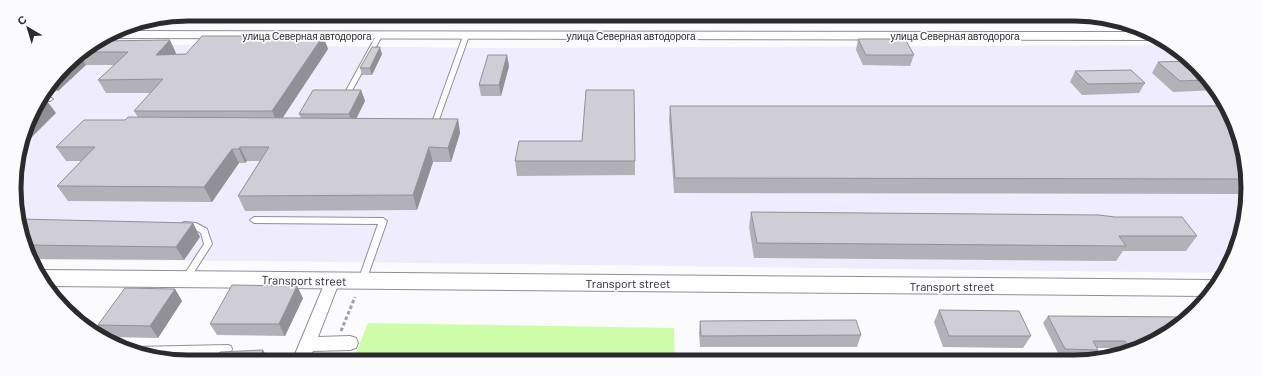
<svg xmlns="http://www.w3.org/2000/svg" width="1262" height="376" viewBox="0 0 1262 376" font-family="Barlow,sans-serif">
	<rect width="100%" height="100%" fill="#fbfbfe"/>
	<path fill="#efedfd" d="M 94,44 L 499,48 L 1172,45 L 1219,91 L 1245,154 L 1245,222 L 1225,273 L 257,261 L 33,260 L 20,233 L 14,176 L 32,111 L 73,57 Z"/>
	<path fill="#cdfda9" d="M 368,323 L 674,328 L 675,360 L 354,358 Z"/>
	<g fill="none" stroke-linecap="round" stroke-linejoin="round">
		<defs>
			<path id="lane" d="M 379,34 L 382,36 L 349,96 L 346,98 L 344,97 L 343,96 L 376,36 Z
				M 466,34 L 469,36 L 436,128 L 433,130 L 431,129 L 430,128 L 463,36 Z
				M 43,97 L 50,97 L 53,99 L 50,101 L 40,101 Z
				M 254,217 L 383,218 L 387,221 L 366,281 L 365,283 L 362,284 L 359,283 L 358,281 L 378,224 L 254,223 L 250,220 Z
				M 185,222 L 196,223 L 207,229 L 212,244 L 189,280 L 186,281 L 183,280 L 182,278 L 204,244 L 201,233 L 192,228 L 182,227 L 181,225 L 182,223 Z
				M 228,345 L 231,346 L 232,349 L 229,359 L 220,359 L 222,353 L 143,354 L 130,350 L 134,347 Z"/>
			<path id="street" d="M 333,274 L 338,276 L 340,280 L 318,337 L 350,336 L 356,338 L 358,343 L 356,348 L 350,350 L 313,351 L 309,359 L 293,359 L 326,280 L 328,276 Z"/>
			<path id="secondary" d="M 116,31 L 1143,32 L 1159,39 L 1154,40 L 104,38 Z
				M 42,270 L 1214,280 L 1219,281 L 1207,296 L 46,286 L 39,271 Z"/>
		</defs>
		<use href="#lane" stroke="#908f96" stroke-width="2"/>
		<use href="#street" stroke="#908f96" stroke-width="2"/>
		<use href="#secondary" stroke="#908f96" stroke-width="2"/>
		<path stroke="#a1a1a4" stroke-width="3" stroke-dasharray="3.5 2.5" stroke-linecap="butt" d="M 341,331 L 355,297"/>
		<use href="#lane" fill="#fff" fill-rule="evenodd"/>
		<use href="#street" fill="#fff" fill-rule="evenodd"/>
		<use href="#secondary" fill="#fff" fill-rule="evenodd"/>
	</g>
	<path fill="#b2b1b8" d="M 323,36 L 328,49 L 282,118 L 301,118 L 299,114 L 361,90 L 365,101 L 356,119 L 458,119 L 460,133 L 451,162 L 433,162 L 417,210 L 245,211 L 238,196 L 260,161 L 247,161 L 245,163 L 239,163 L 212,202 L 68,201 L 57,186 L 81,161 L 66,161 L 56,147 L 125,120 L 138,117 L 134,111 L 151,93 L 106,93 L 98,80 L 114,65 L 86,65 L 58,91 L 48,91 L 73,57 L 100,41 L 176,53 L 175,54 L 186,54 Z
		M 858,39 L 914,55 L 910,66 L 863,65 L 856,50 Z
		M 382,54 L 372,75 L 362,75 L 360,68 Z
		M 507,55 L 509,66 L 501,96 L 481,96 L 479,85 Z
		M 1189,61 L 1217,90 L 1173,92 L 1152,73 L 1158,62 Z
		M 1075,71 L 1145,83 L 1139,93 L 1082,95 L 1070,82 Z
		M 670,106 L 1245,154 L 1245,194 L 674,193 L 669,120 Z
		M 582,141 L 635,161 L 635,175 L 517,176 L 515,161 Z
		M 751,212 L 1197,236 L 1186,251 L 1123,251 L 1116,261 L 754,258 L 749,227 Z
		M 193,223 L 200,237 L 184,260 L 33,259 L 20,233 Z
		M 175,289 L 182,301 L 158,338 L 107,337 L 98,325 Z
		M 303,298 L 285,336 L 217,335 L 210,324 Z
		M 939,310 L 1031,336 L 1023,348 L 943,347 L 934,322 Z
		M 1048,316 L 1151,344 L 1122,353 L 1120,348 L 1096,348 L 1098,350 L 1092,358 L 1060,357 L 1043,323 Z
		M 700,321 L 861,335 L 857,347 L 700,347 L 699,333 Z"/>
	<path fill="#919096" d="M 323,36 L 328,49 L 278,125 L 272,111 Z
		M 170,40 L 176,53 L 162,68 L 156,55 Z
		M 380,47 L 382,54 L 372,75 L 370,68 Z
		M 80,53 L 86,65 L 58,91 L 53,83 L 73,57 Z
		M 507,55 L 509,66 L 501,96 L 499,85 Z
		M 361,90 L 365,101 L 353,125 L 349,114 Z
		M 47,101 L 56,113 L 23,146 L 31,117 Z
		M 458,119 L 460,133 L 451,162 L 448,148 Z
		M 240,147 L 247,161 L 245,163 L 239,149 Z
		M 429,147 L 433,162 L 417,210 L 413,195 Z
		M 232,149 L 239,163 L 212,202 L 204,187 Z
		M 193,223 L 200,237 L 184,260 L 176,247 Z
		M 297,286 L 303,298 L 285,336 L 279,324 Z
		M 175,289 L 182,301 L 158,338 L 150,326 Z
		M 263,350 L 268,359 L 260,359 Z"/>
	<path fill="#cfced6" stroke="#919096" d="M 202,36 L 323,36 L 272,111 L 134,111 L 163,79 L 98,80 L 128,52 L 82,52 L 100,41 L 170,40 L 156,55 L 186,54 Z
		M 858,39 L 905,39 L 914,55 L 866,55 Z
		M 372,47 L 380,47 L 370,68 L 360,68 Z
		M 488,55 L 507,55 L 499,85 L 479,85 Z
		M 1189,61 L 1207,80 L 1180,81 L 1158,62 Z
		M 1131,70 L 1145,83 L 1088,84 L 1075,71 Z
		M 313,90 L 361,90 L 349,114 L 299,114 Z
		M 586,90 L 634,90 L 635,161 L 515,161 L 519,141 L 582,141 Z
		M 40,101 L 47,101 L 31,117 L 32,111 Z
		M 670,106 L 1225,106 L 1245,154 L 1245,179 L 675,178 Z
		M 128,117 L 458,119 L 448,148 L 429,147 L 413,195 L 238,196 L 269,147 L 240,147 L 239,149 L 232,149 L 204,187 L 57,186 L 95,147 L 56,147 L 84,120 L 125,120 Z
		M 751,212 L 1099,215 L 1115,217 L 1182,217 L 1197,236 L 1119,236 L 1126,246 L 757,243 Z
		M 19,219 L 193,223 L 176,247 L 26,245 L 20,233 Z
		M 232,285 L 297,286 L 279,324 L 210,324 Z
		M 125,288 L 175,289 L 150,326 L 98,325 Z
		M 939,310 L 1019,311 L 1031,336 L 949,336 Z
		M 1048,316 L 1190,317 L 1189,319 L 1151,344 L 1134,349 L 1130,349 L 1125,341 L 1093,341 L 1098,350 L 1065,349 Z
		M 856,320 L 861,335 L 701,336 L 700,321 Z
		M 263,350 L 260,359 L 216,359 L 220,352 Z
		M 690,359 L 690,360 L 629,360 Z"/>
	<g text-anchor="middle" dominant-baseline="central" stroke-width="3.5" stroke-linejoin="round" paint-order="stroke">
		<g font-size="10" fill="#2b2b2e" stroke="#fbfbfe">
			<text x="307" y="36">улица Северная автодорога</text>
			<text x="631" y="36">улица Северная автодорога</text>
			<text x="955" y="36">улица Северная автодорога</text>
		</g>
		<g font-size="12" fill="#2b2b2e" stroke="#fbfbfe">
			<text transform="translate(304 280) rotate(1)">Transport street</text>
			<text x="628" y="283">Transport street</text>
			<text x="952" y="286">Transport street</text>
		</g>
	</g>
	<path d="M0 0H1262V376H0ZM188 21H1074A167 167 0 0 1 1241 188V188A167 167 0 0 1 1074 355H188A167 167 0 0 1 21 188V188A167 167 0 0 1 188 21Z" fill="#fbfbfe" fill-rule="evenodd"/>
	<path fill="none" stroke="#2b2b2e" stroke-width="5" d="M188 21H1074A167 167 0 0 1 1241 188V188A167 167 0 0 1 1074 355H188A167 167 0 0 1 21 188V188A167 167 0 0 1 188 21Z"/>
	<g transform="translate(28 28) rotate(322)" stroke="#fbfbfe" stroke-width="3" paint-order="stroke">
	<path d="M0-3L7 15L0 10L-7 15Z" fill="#2b2b2e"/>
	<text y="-6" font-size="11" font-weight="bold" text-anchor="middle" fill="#2b2b2e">С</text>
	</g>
</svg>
